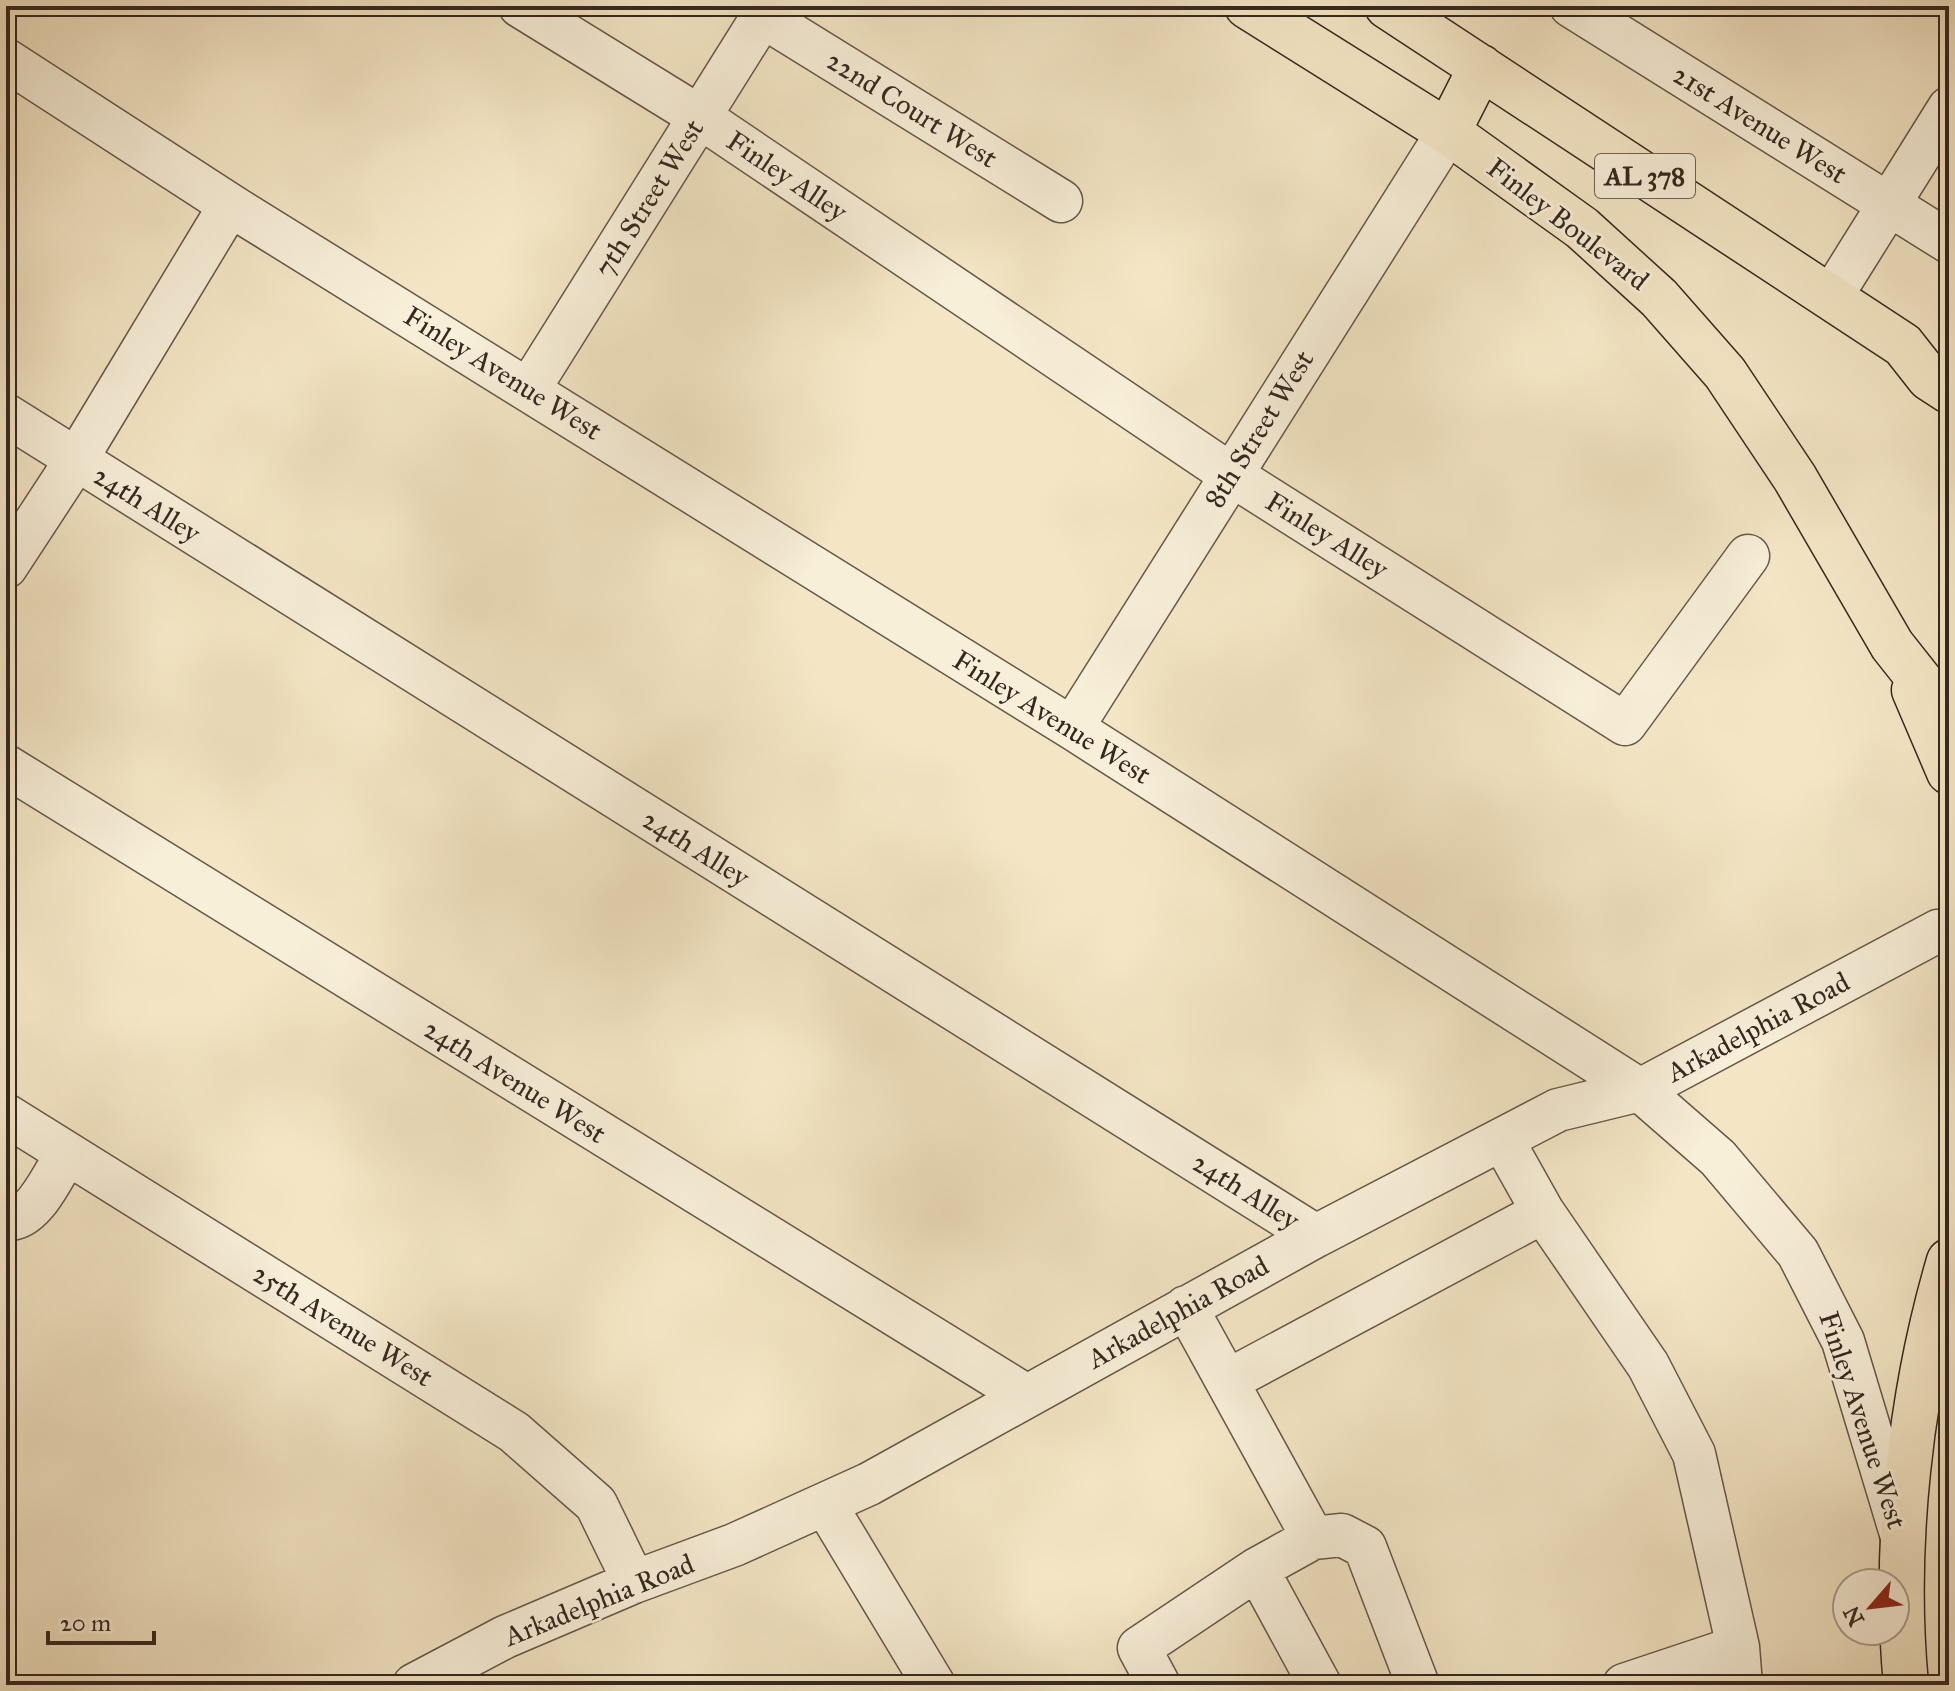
<svg xmlns="http://www.w3.org/2000/svg" width="1955" height="1691" viewBox="0 0 1955 1691" font-family="'IM FELL Great Primer',serif">
	<rect width="100%" height="100%" fill="#f4e6c5"/>
	<filter id="stains"><feTurbulence type="fractalNoise" baseFrequency=".0025" numOctaves="4"/><feColorMatrix values="0 0 0 0 .2 0 0 0 0 .09 0 0 0 0 .02 0 0 0 .5 -.17"/></filter>
	<radialGradient id="worn" r=".72"><stop offset=".6" stop-color="#630" stop-opacity="0"/><stop offset="1" stop-color="#630" stop-opacity=".3"/></radialGradient>
	<g fill="none" stroke-linecap="round" stroke-linejoin="round">
		<defs>
			<path id="minor" d="M 520,6 L 700,117 L 1230,474 L 1625,724 L 1748,556
				M 1571,6 L 1949,242
				M 762,16 L 1061,201
				M 6,60 L 230,205 L 1072,728 L 1640,1090 L 1718,1158 L 1798,1253 L 1843,1341 L 1902,1537
				M 1831,297 L 1949,108
				M 529,389 L 769,6
				M 6,415 L 1316,1236
				M 6,567 L 76,460 L 230,205
				M 1072,728 L 1448,132
				M 6,766 L 1025,1395
				M 6,1115 L 514,1432 L 596,1504 L 634,1582
				M 1502,1139 L 1543,1212 L 1648,1365 L 1694,1454 L 1738,1647 L 1741,1685
				M 6,1219 C 34,1222 54,1173 67,1153
				M 1227,1381 L 1543,1212
				M 825,1504 L 934,1685
				M 1313,1538 L 1342,1535 L 1365,1547 L 1418,1685
				M 1257,1569 L 1320,1685
				M 414,1685 L 505,1637 L 634,1582 L 734,1545 L 869,1484 L 1316,1236 L 1558,1110 L 1640,1090 L 1938,931
				M 1159,1685 L 1139,1648 L 1257,1569 L 1313,1538 L 1186,1307
				M 1624,1685 L 1738,1647"/>
			<path id="major" d="M 1247,6 L 1448,132 L 1582,228 L 1659,298 L 1725,373 L 1795,478 L 1892,645 L 1949,717
				M 1387,6 L 1903,345 L 1929,378 L 1949,391
				M 1448,132 L 1481,67
				M 1914,690 L 1949,772
				M 1906,1685 C 1893,1548 1910,1393 1949,1261"/>
		</defs>
		<use href="#minor" stroke="#64584a" stroke-width="45"/>
		<use href="#major" stroke="#342821" stroke-width="47"/>
		<use href="#minor" stroke="#f8efd9" stroke-width="42"/>
		<use href="#major" stroke="#f4e6c5" stroke-width="44"/>
	</g>
	<g text-anchor="middle" dominant-baseline="central" stroke-width="6" stroke-linejoin="round" paint-order="stroke">
		<rect fill="#f8efd9" stroke="#6f6458" stroke-width="2" x="1595" y="154" width="100" height="44" rx="6"/>
		<g font-size="26" font-weight="bold" fill="#342821">
			<text x="1645" y="176">AL 378</text>
		</g>
		<g font-size="28" fill="#342821" stroke="#f8efd9">
			<text transform="translate(912 109) rotate(32)">22nd Court West</text>
			<text transform="translate(1760 124) rotate(32)">21st Avenue West</text>
			<text transform="translate(787 176) rotate(34)">Finley Alley</text>
			<text transform="translate(649 198) rotate(-58)">7th Street West</text>
			<text transform="translate(1568 224) rotate(38)">Finley Boulevard</text>
			<text transform="translate(503 373) rotate(32)">Finley Avenue West</text>
			<text transform="translate(1259 429) rotate(-58)">8th Street West</text>
			<text transform="translate(147 504) rotate(32)">24th Alley</text>
			<text transform="translate(1327 535) rotate(32)">Finley Alley</text>
			<text transform="translate(1052 717) rotate(32)">Finley Avenue West</text>
			<text transform="translate(696 848) rotate(32)">24th Alley</text>
			<text transform="translate(1758 1027) rotate(-28)">Arkadelphia Road</text>
			<text transform="translate(515 1081) rotate(32)">24th Avenue West</text>
			<text transform="translate(1246 1191) rotate(32)">24th Alley</text>
			<text transform="translate(1178 1312) rotate(-29)">Arkadelphia Road</text>
			<text transform="translate(343 1325) rotate(32)">25th Avenue West</text>
			<text transform="translate(1863 1420) rotate(72)">Finley Avenue West</text>
			<text transform="translate(599 1600) rotate(-22)">Arkadelphia Road</text>
		</g>
	</g>
	<rect width="1955" height="1691" fill="none" stroke="#f4e6c5" stroke-width="32"/>
	<rect x="8" y="8" width="1939" height="1675" fill="none" stroke="#342821" stroke-width="4"/>
	<rect x="16" y="16" width="1923" height="1659" fill="none" stroke="#342821" stroke-width="2"/>
	<g transform="translate(1871 1607) rotate(242)"><circle r="38" fill="#f8efd9" stroke="#aa9f8f" stroke-width="2"/>
	<path d="M0-6L14 30L0 20L-14 30Z" fill="#8f2418"/>
	<text y="-12" font-size="22" font-weight="bold" text-anchor="middle" fill="#342821">N</text>
	</g>
	<path d="M48 1631v12h106v-12" fill="none" stroke="#342821" stroke-width="4"/>
	<text x="60" y="1631" font-size="24" fill="#342821" stroke="#f8efd9" stroke-width="6" paint-order="stroke">20 m</text>
	<rect width="100%" height="100%" filter="url(#stains)"/>
	<rect width="100%" height="100%" fill="url(#worn)"/>
</svg>
